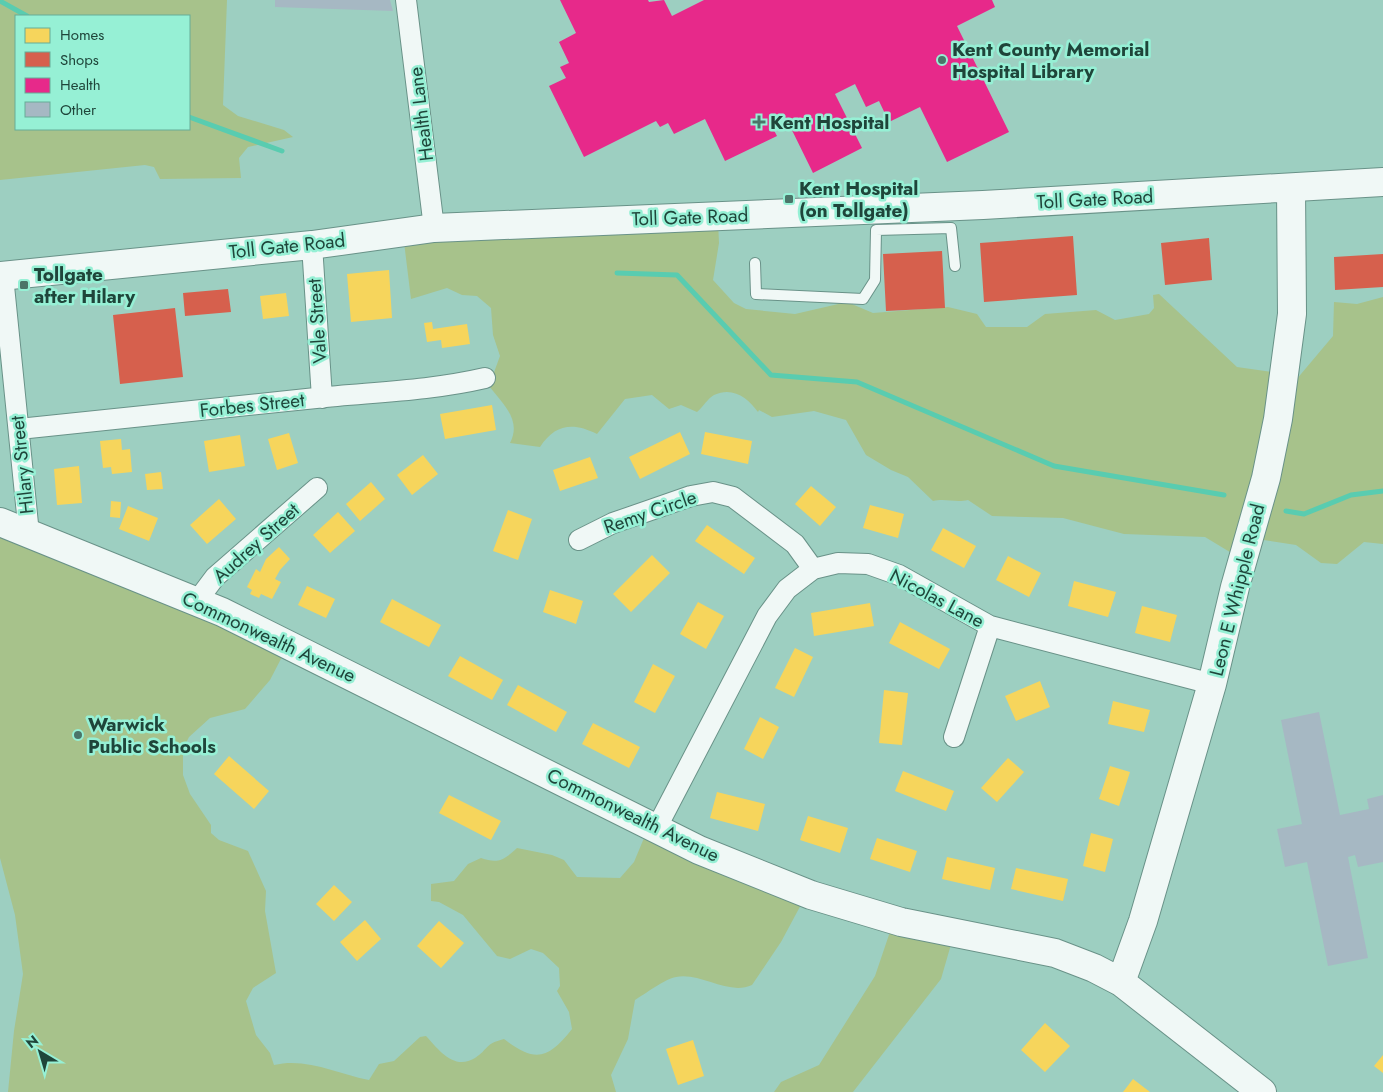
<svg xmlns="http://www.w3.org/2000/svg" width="1383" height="1092" viewBox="0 0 1383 1092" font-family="Jost,sans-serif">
	<rect width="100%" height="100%" fill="#9dcfc1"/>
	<path fill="#a7c28b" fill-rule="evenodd" d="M 0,0 L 227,0 L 223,105 L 238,116 L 284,130 L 293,137 L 248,147 L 239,158 L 241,178 L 160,179 L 154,167 L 145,165 L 0,180 ZM 16,16 L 189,16 L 189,129 L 16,129 Z
		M 718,221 L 719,243 L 713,280 L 734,303 L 746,309 L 795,314 L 847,302 L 873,313 L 948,307 L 977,314 L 986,327 L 1027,327 L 1045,314 L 1096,310 L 1115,320 L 1149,314 L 1154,308 L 1153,295 L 1159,294 L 1237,367 L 1286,374 L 1285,393 L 1333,336 L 1334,302 L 1357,304 L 1383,297 L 1383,544 L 1364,542 L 1337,564 L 1321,563 L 1296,545 L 1257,539 L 1248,563 L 1205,537 L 1124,534 L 1063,518 L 992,516 L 968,500 C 955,503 946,498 933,501 L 908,477 L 891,470 L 866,455 L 846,420 L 814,411 L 772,417 L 759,410 L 758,412 C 748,398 733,386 714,395 C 708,398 703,407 697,412 L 681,405 L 669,409 L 652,395 L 625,399 L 597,434 C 573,422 555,424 540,447 L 510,443 C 522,420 503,404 489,386 L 500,356 L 493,335 L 491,308 L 477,296 L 462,295 L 447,288 L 411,299 L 404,242 Z
		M 0,520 L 284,653 L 270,680 L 245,709 L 210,718 L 189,737 L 183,749 L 183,775 L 190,794 L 211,825 L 211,833 L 219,840 L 248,851 L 266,891 L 265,911 L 276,973 L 253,988 L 246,1001 L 256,1035 L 270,1053 L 274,1065 C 306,1057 338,1074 369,1080 L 379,1064 L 394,1061 L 420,1037 L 426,1036 C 439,1050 454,1071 475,1058 C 489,1049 484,1044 504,1039 C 536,1064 549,1058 572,1029 L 569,1012 L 557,991 L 560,986 L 559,968 L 543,953 L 531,949 L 510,959 L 497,956 L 463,915 L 439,902 L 431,901 L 431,884 L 454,881 L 468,864 L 481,858 C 498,864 504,860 517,848 L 552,855 L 564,860 L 577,877 L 620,878 L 634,862 L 649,826 L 803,901 L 781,942 L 752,985 C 728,996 701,972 676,977 C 665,979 645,994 635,1000 L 628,1039 L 611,1075 L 616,1092 L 8,1092 L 14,1031 L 23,974 L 15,915 L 0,858 Z
		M 894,920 L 952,941 L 941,979 L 853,1092 L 774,1092 L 781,1082 L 819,1065 L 875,976 Z"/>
	<path fill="#f6d55c" d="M 389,270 L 392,318 L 351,322 L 347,274 Z
		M 286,293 L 289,316 L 263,319 L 260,296 Z
		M 432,322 L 433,329 L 467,324 L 470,344 L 442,348 L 441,340 L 427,342 L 424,323 Z
		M 492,405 L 496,430 L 445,439 L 440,414 Z
		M 680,432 L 690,454 L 640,479 L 629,457 Z
		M 705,432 L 752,441 L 748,464 L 701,454 Z
		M 289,433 L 298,463 L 277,470 L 268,439 Z
		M 240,435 L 245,466 L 209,472 L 204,441 Z
		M 121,439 L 122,450 L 130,449 L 132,472 L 112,474 L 111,467 L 103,468 L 100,441 Z
		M 423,455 L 438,474 L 412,495 L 397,475 Z
		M 590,457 L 598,478 L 560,491 L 553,470 Z
		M 79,466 L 82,503 L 57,505 L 54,469 Z
		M 161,472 L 163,489 L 147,490 L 145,474 Z
		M 371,482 L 385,499 L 360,521 L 346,504 Z
		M 811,486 L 836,507 L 820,526 L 795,504 Z
		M 219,499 L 236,519 L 207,544 L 190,525 Z
		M 111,501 L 121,502 L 120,518 L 110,517 Z
		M 870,505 L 904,514 L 898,538 L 863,528 Z
		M 128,506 L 158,518 L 149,541 L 119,529 Z
		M 508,510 L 532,519 L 518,560 L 493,551 Z
		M 338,512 L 355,531 L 330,553 L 313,535 Z
		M 707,525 L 755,558 L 744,574 L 695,541 Z
		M 943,528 L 976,546 L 964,568 L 931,550 Z
		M 279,547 L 290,559 L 280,570 L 275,579 L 281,582 L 272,599 L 261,594 L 259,598 L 250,594 L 252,590 L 247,587 L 256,569 L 260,572 L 266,559 Z
		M 652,555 L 670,573 L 631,612 L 613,594 Z
		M 1008,556 L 1041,573 L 1029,597 L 996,580 Z
		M 1074,581 L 1116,592 L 1108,617 L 1068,606 Z
		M 307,586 L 335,599 L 326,618 L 298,605 Z
		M 550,590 L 583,601 L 576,624 L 543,612 Z
		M 392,599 L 441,625 L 429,647 L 380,622 Z
		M 698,602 L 724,616 L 706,649 L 680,634 Z
		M 870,603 L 874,626 L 814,636 L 811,613 Z
		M 1142,606 L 1177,615 L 1170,642 L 1135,633 Z
		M 900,622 L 950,649 L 939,669 L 889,643 Z
		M 795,648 L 813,657 L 794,697 L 775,688 Z
		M 460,656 L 503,680 L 492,700 L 448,676 Z
		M 653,664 L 675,676 L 655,713 L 634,702 Z
		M 1040,681 L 1050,707 L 1016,721 L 1005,696 Z
		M 518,685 L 567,712 L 556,732 L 507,705 Z
		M 884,690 L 908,693 L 902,745 L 879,743 Z
		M 1113,701 L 1150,710 L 1144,732 L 1108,724 Z
		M 760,717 L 779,727 L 763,759 L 744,749 Z
		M 593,723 L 640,747 L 629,768 L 582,744 Z
		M 229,756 L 269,791 L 254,809 L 214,774 Z
		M 1008,758 L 1024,772 L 997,802 L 981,788 Z
		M 1110,766 L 1130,772 L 1119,806 L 1099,799 Z
		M 903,771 L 954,791 L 946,811 L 895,791 Z
		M 717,792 L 765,804 L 758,831 L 710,818 Z
		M 449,795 L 501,821 L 491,840 L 439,813 Z
		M 808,816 L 848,828 L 840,853 L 800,840 Z
		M 1091,833 L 1113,839 L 1105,872 L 1083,866 Z
		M 877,838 L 917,851 L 910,872 L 870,859 Z
		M 947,857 L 995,868 L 990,890 L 942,879 Z
		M 1016,868 L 1068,879 L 1063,901 L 1011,889 Z
		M 334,885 L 352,902 L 334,921 L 316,904 Z
		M 365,920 L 381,939 L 357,961 L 340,942 Z
		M 439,921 L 464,943 L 441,968 L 417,946 Z
		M 1045,1023 L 1070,1046 L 1045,1072 L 1021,1050 Z
		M 693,1040 L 704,1076 L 678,1085 L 666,1049 Z
		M 1383,1055 L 1383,1073 L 1374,1066 Z
		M 1133,1079 L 1150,1092 L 1123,1092 Z"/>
	<path fill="#d6604d" d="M 1073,236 L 1077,295 L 984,302 L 980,243 Z
		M 1209,238 L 1212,280 L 1165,285 L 1161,243 Z
		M 942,251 L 945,308 L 886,311 L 883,254 Z
		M 1383,254 L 1383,287 L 1335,290 L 1334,257 Z
		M 228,289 L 231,312 L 185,316 L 183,293 Z
		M 175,308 L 183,377 L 120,384 L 113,315 Z"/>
	<path fill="#e7298a" d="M 560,0 L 648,0 L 649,2 L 664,0 L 672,16 L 704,0 L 992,0 L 995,7 L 957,26 L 1009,132 L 947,162 L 920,107 L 889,122 L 879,101 L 866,107 L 855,84 L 835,94 L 862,148 L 813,173 L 785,116 L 770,123 L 777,136 L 725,161 L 705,119 L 674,134 L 668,123 L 660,127 L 656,121 L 584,157 L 549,86 L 566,78 L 560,67 L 569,63 L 559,42 L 576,33 Z"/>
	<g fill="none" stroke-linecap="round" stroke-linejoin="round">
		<path stroke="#59ccb0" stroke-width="5" d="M 0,1 L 27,16
			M 189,117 L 282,151
			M 617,273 L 677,275 L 771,375 L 857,382 L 1054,466 L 1224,495
			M 1286,511 L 1304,514 L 1351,495 L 1383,491"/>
	</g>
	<path fill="#a6b8c3" d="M 275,0 L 390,0 L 393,11 L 275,7 Z
		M 1319,712 L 1340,815 L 1369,809 L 1367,799 L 1383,795 L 1383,862 L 1358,867 L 1355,855 L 1348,857 L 1368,958 L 1328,966 L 1307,862 L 1285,867 L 1277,829 L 1302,824 L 1281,720 Z"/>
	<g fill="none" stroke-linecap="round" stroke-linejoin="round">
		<defs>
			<path id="lane" d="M 755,263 L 756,294 L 863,299 L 875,280 L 876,230 L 951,228 L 955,266"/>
			<path id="street" d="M 406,0 L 434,228
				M 312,245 L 322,398
				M 3,276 L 29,534
				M 19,429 C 118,418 217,408 316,398 C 373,392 429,391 485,378
				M 579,540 L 613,523 L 691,496 L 713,492 L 733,497 L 795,544 L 813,569
				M 197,601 L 215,577 L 317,488
				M 954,737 L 990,626
				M 656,829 L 767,616 L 787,589 L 813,569 L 838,563 L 868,564 L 899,575 L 990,626 L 1212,684"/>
			<path id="secondary" d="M 0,276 L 312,245 L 434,228 L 983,205 L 1383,182
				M 0,522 L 222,612 L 699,850 L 811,895 L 901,922 L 1055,953 L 1094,968 L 1121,982 L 1262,1092
				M 1121,982 L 1143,921 L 1212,684 L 1235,587 L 1266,478 L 1278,419 L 1292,314 L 1291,188"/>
		</defs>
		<use href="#lane" stroke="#699288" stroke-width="12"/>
		<use href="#street" stroke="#699288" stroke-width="22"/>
		<use href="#secondary" stroke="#699288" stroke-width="30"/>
		<use href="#lane" stroke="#f0f8f6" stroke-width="10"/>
		<use href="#street" stroke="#f0f8f6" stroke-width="20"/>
		<use href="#secondary" stroke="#f0f8f6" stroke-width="28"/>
	</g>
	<g fill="#4b7569" stroke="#96f0d5" stroke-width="2">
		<circle cx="942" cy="60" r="5"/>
		<path d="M756.5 114.5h5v5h5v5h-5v5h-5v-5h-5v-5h5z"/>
		<rect x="784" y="194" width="10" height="10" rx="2.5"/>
		<rect x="19" y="280" width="10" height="10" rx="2.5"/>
		<circle cx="78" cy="735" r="5"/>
	</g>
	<g text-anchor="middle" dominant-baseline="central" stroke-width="5" stroke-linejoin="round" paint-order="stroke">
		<g font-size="19" font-weight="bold" fill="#1f453a" stroke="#96f0d5" text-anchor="start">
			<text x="952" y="49">Kent County Memorial<tspan x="952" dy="22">Hospital Library</tspan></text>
			<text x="770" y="122">Kent Hospital</text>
			<text x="799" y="188">Kent Hospital<tspan x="799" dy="22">(on Tollgate)</tspan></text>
			<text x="34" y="274">Tollgate<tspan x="34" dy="22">after Hilary</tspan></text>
			<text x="88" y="724">Warwick<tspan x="88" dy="22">Public Schools</tspan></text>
		</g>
		<g font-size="19" fill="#1f453a" stroke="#96f0d5">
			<text transform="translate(421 114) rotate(-97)">Health Lane</text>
			<text transform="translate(1095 199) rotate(-3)">Toll Gate Road</text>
			<text transform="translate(690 217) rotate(-2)">Toll Gate Road</text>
			<text transform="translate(287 246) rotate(-6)">Toll Gate Road</text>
			<text transform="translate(317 321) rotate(-94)">Vale Street</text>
			<text transform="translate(252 405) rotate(-6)">Forbes Street</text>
			<text transform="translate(22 465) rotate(-96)">Hilary Street</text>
			<text transform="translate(650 512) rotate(-19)">Remy Circle</text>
			<text transform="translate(256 543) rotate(-42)">Audrey Street</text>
			<text transform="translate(1237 590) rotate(-76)">Leon E Whipple Road</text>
			<text transform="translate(937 598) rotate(28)">Nicolas Lane</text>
			<text transform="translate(269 637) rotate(25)">Commonwealth Avenue</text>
			<text transform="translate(633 815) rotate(26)">Commonwealth Avenue</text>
		</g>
	</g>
	<rect x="15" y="15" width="175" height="115" fill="#96f0d5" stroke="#66ac97"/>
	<rect x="25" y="28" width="25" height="15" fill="#f6d55c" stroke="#66ac97"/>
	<text x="60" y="40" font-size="15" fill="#1f453a">Homes</text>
	<rect x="25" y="52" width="25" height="15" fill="#d6604d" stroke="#66ac97"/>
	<text x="60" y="65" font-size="15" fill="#1f453a">Shops</text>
	<rect x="25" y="78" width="25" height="15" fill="#e7298a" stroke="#66ac97"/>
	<text x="60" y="90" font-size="15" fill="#1f453a">Health</text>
	<rect x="25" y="102" width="25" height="15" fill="#a6b8c3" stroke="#66ac97"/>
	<text x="60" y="115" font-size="15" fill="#1f453a">Other</text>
	<g transform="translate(40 1052) rotate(322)" stroke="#96f0d5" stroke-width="4" paint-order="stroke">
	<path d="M0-4L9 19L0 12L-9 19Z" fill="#1f453a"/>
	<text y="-8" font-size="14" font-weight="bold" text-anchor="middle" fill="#1f453a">N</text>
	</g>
</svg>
